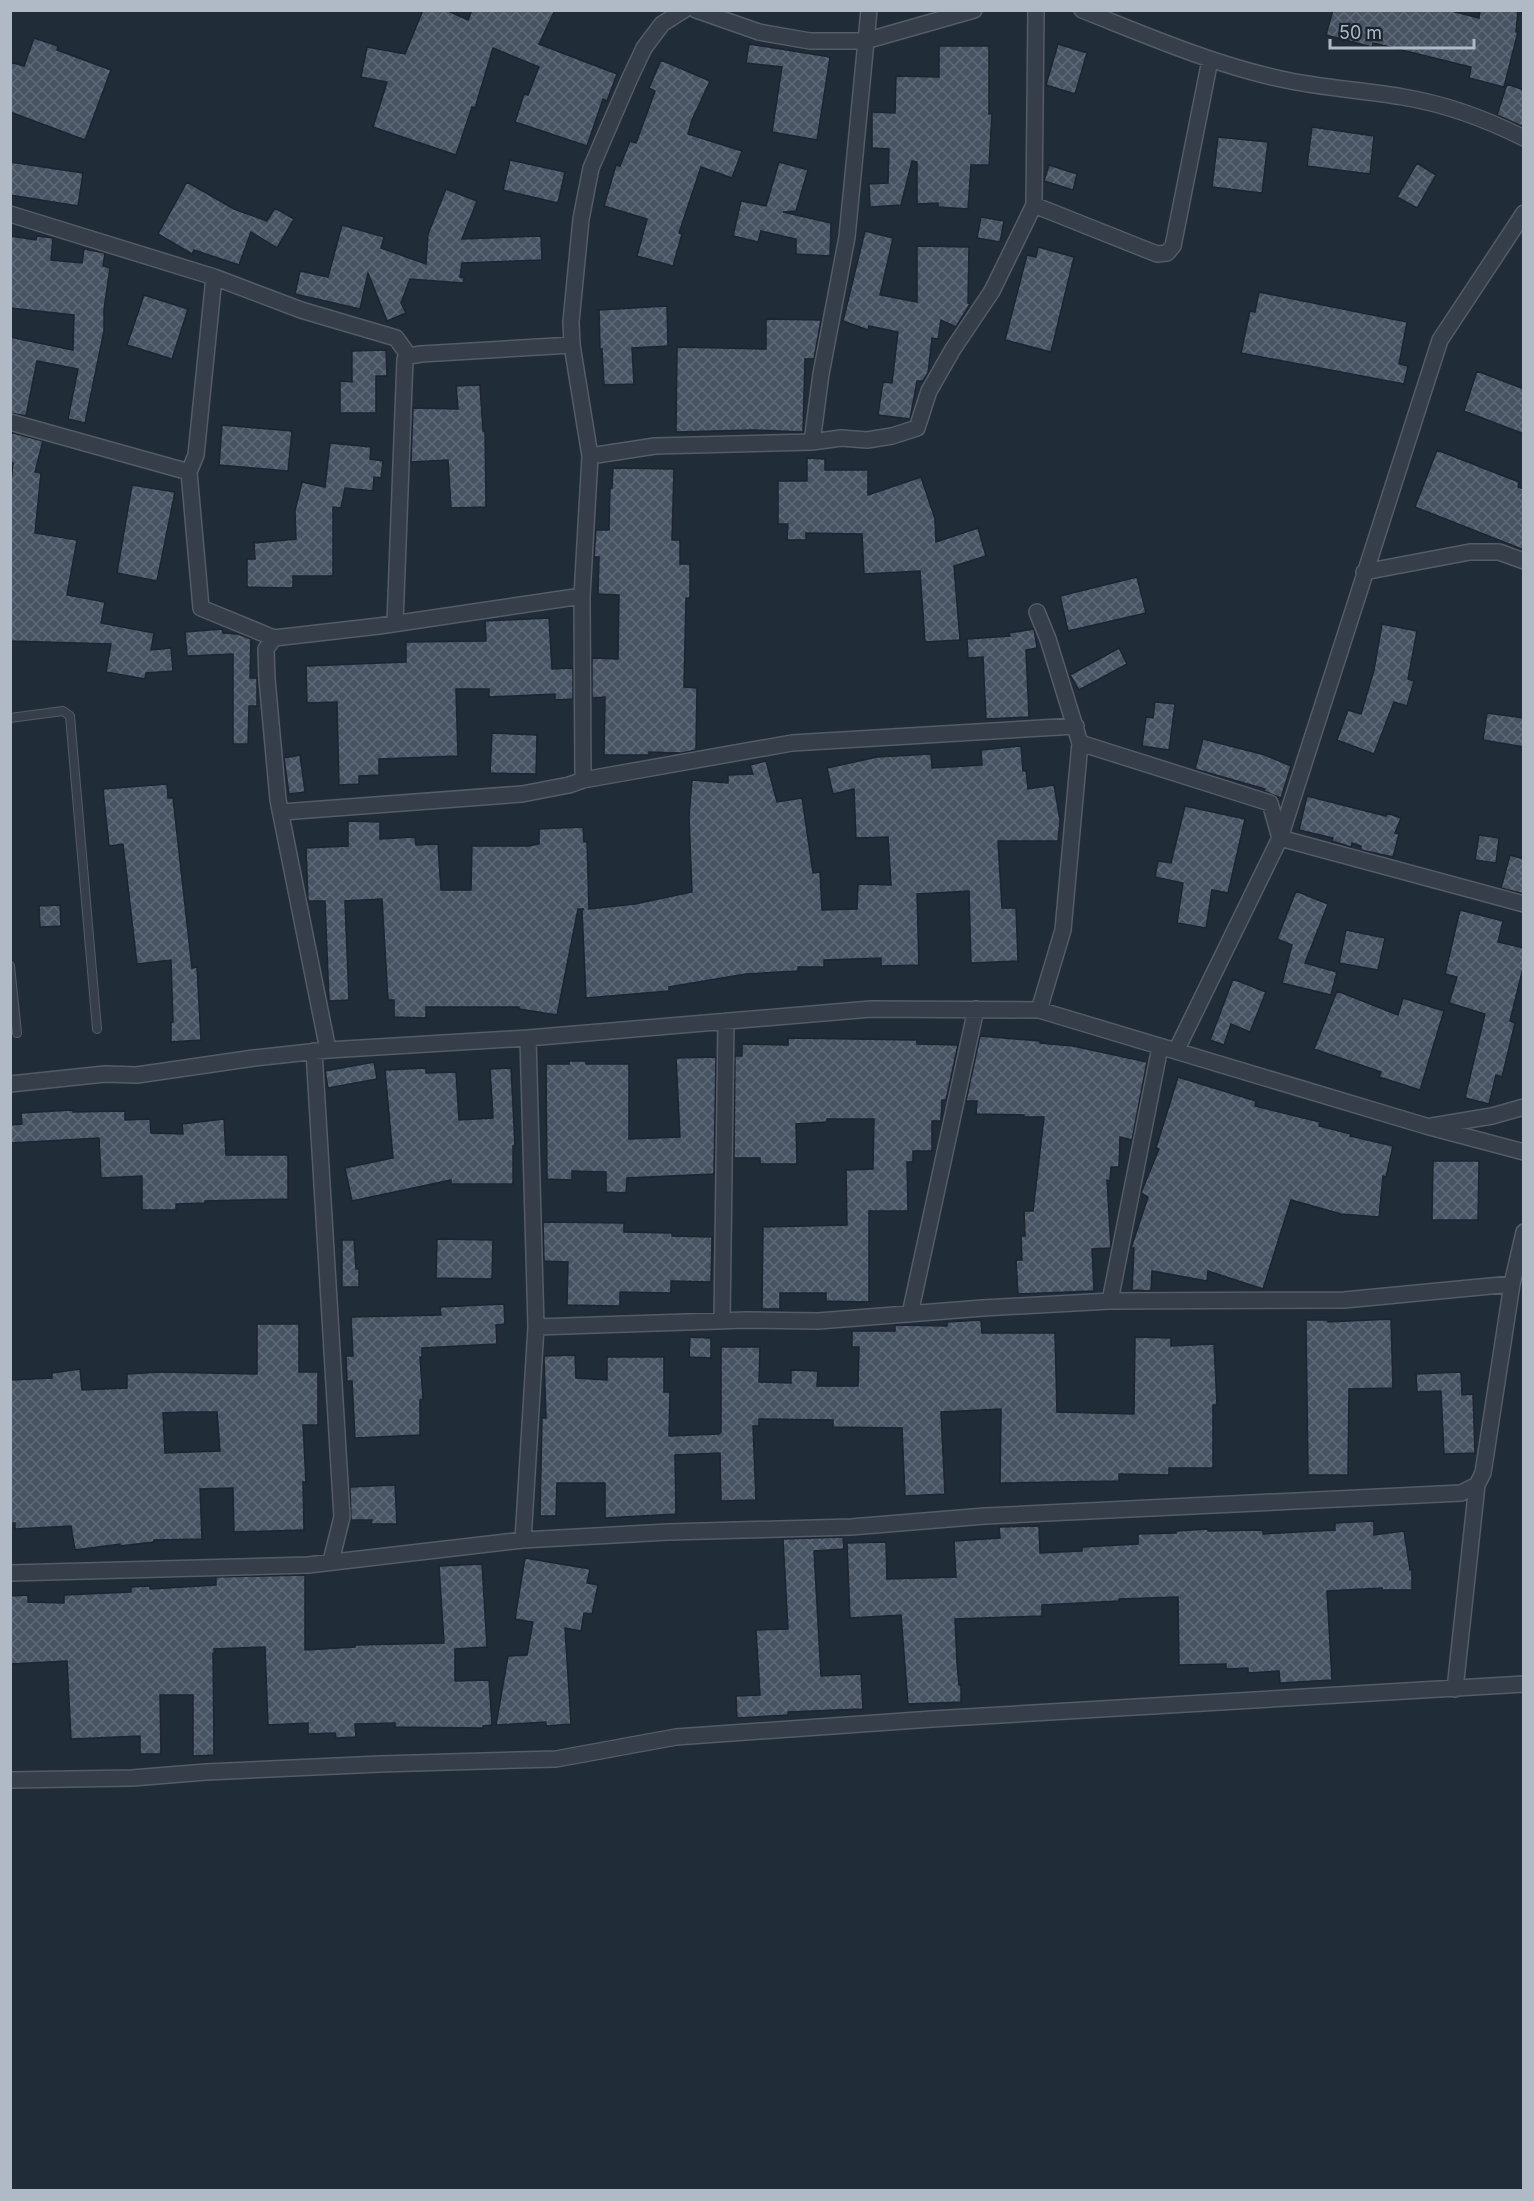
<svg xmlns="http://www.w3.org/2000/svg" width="1534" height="2201" viewBox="0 0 1534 2201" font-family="Inter,sans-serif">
	<defs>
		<pattern id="building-cross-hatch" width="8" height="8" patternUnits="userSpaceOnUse" patternTransform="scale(1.5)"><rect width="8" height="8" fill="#475363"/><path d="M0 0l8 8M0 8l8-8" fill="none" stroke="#5f6a78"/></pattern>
	</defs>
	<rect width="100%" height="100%" fill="#212c39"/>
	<path fill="url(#building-cross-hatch)" stroke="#1c2530" stroke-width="1.5" fill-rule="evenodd" d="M 423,10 L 446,10 L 468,20 L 472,10 L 555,10 L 539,44 L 617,74 L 607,101 L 603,99 L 587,146 L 515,122 L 524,94 L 528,95 L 539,67 L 493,48 L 475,108 L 472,107 L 456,155 L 373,127 L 387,82 L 361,77 L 367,47 L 405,54 Z
		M 1333,10 L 1448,10 L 1479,18 L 1480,10 L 1518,10 L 1516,32 L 1518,32 L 1504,87 L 1469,78 L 1471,67 L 1373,43 L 1372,47 L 1326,35 Z
		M 34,38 L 58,46 L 57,50 L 111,70 L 85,140 L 10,112 L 10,62 L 24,66 Z
		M 749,44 L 830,57 L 817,140 L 772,132 L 782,67 L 746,63 Z
		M 1058,44 L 1087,53 L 1075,94 L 1046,85 Z
		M 939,46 L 989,46 L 989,114 L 992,114 L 989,165 L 971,165 L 968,209 L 938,207 L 938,203 L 917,204 L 917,162 L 912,161 L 901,205 L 870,207 L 869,184 L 888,183 L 889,149 L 872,148 L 872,112 L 895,113 L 896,76 L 939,77 Z
		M 661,60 L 710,81 L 692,120 L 688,134 L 742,151 L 732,178 L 701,167 L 679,233 L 682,234 L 673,266 L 637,256 L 647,219 L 604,206 L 616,165 L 620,166 L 630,141 L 636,143 L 655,91 L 649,88 Z
		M 1507,84 L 1524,90 L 1524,127 L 1497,115 Z
		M 1312,127 L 1374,136 L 1370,174 L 1307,166 Z
		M 1218,137 L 1268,142 L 1262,193 L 1212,187 Z
		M 510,160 L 565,172 L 558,203 L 503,190 Z
		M 10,162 L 83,173 L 78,206 L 10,195 Z
		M 779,162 L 808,170 L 796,211 L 783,212 L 831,223 L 830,256 L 796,254 L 796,239 L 761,231 L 758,242 L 733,236 L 741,201 L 766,206 Z
		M 1417,163 L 1436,175 L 1417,208 L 1397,197 Z
		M 1049,165 L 1077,174 L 1073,190 L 1044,181 Z
		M 187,182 L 234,209 L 267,221 L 275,208 L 294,219 L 277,248 L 251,232 L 239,265 L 194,250 L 192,254 L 158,234 Z
		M 446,189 L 477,201 L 462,239 L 541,236 L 542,260 L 462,263 L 460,277 L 464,278 L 463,283 L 410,279 L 401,303 L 406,313 L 387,321 L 368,273 L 360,309 L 295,294 L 300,271 L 328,277 L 342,225 L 384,237 L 381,248 L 426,264 L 428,234 Z
		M 981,217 L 1004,221 L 1000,242 L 977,238 Z
		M 865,231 L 893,238 L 880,295 L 917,302 L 917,246 L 969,247 L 968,303 L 970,304 L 956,327 L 941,320 L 938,339 L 932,338 L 928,373 L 923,381 L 917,381 L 910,419 L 878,415 L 883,382 L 892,383 L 898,332 L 869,326 L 868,330 L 843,321 Z
		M 10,236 L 36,240 L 37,236 L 53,238 L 51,260 L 82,263 L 84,249 L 105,253 L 103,266 L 110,268 L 104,309 L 104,331 L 85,423 L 68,419 L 78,369 L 37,361 L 26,416 L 10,413 L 10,337 L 73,350 L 74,315 L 10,308 Z
		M 1038,247 L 1074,257 L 1051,352 L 1005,340 L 1027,255 L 1036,257 Z
		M 1259,292 L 1407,322 L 1399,364 L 1408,366 L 1404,384 L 1241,353 L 1250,311 L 1255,312 Z
		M 144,295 L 188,309 L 172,359 L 127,345 Z
		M 667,306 L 668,346 L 632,348 L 634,384 L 604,385 L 602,349 L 600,349 L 599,310 Z
		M 766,319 L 821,320 L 814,359 L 805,359 L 803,432 L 754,430 L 676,432 L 677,347 L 766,349 Z
		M 386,350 L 387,376 L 376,376 L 376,413 L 340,413 L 340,381 L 352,382 L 352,351 Z
		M 1477,371 L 1524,389 L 1524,434 L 1464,411 Z
		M 480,385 L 483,431 L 485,431 L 486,507 L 451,508 L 448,460 L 411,462 L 413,408 L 458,409 L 456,386 Z
		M 222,425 L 292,431 L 288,471 L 219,465 Z
		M 10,432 L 43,441 L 35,472 L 41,473 L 35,533 L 77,540 L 67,595 L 105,602 L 101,623 L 154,633 L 151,650 L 171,648 L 173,671 L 146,673 L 145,679 L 106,672 L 111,644 L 10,641 L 10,491 L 13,463 L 10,462 Z
		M 330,443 L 371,447 L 370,459 L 383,461 L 381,478 L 374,477 L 373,491 L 345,488 L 341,508 L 333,507 L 333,576 L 293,576 L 293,588 L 247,587 L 247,559 L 255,559 L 254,543 L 296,539 L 295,511 L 302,482 L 325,487 Z
		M 1437,450 L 1519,482 L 1518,487 L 1524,489 L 1524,550 L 1415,507 Z
		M 807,458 L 825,459 L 825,470 L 868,470 L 868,495 L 921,477 L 935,519 L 936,542 L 978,528 L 986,556 L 954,566 L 960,640 L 925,642 L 920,571 L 864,574 L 862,534 L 806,533 L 806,540 L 787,540 L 788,524 L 778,524 L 778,481 L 807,481 Z
		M 613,468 L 674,469 L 672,540 L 680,540 L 680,564 L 690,564 L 690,598 L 686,598 L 684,687 L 697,688 L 696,750 L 682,753 L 649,752 L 649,755 L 604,755 L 605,697 L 592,698 L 592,658 L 618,659 L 619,595 L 598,594 L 599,557 L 594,557 L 596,530 L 609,530 L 610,488 L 612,488 Z
		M 132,485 L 175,492 L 157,581 L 117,573 Z
		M 1137,577 L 1146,613 L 1068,631 L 1060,596 Z
		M 549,618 L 552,669 L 573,668 L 573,699 L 555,700 L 555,694 L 489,697 L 489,689 L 456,689 L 458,756 L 379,759 L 379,775 L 359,776 L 359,784 L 339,785 L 337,702 L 307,703 L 306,666 L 406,662 L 406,642 L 486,641 L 485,621 Z
		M 1382,624 L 1417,631 L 1408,679 L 1414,681 L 1407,706 L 1394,702 L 1374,754 L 1337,740 L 1348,710 L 1361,714 L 1374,670 Z
		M 222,629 L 223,633 L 238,634 L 251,639 L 250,678 L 257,678 L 257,706 L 249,706 L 248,744 L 233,744 L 233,654 L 187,656 L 185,632 Z
		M 1034,629 L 1037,648 L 1026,650 L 1029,717 L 986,719 L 983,657 L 968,658 L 967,639 L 1010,636 L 1009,633 Z
		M 1119,648 L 1127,664 L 1079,690 L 1070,675 Z
		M 1155,702 L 1175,704 L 1169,750 L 1142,746 L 1146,717 L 1153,718 Z
		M 1487,713 L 1524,718 L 1524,747 L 1483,740 Z
		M 492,733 L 537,735 L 536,774 L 490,773 Z
		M 1203,739 L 1265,755 L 1291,766 L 1281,798 L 1264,791 L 1265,789 L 1195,769 Z
		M 1021,746 L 1023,771 L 1026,771 L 1028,789 L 1054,785 L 1060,820 L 1058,841 L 998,841 L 1002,908 L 1016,908 L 1018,961 L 971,963 L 969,891 L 917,894 L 919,965 L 881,966 L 881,958 L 824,960 L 824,967 L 798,967 L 798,971 L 746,974 L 669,987 L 669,991 L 586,998 L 582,910 L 584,909 L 578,909 L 557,1015 L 519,1009 L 519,1007 L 426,1007 L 426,1018 L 394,1017 L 394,1000 L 388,1000 L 382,899 L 345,901 L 349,1000 L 329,1001 L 325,901 L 308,901 L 306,848 L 348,846 L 348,821 L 380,822 L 380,839 L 415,837 L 416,845 L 438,844 L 441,890 L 471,890 L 472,846 L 529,846 L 539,844 L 539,829 L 583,827 L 584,842 L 587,842 L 589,909 L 635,904 L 692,892 L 689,817 L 692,780 L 728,783 L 728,775 L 753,774 L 750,765 L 766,761 L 777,802 L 802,798 L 813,873 L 820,872 L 822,910 L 857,909 L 858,884 L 891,885 L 888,837 L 856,838 L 854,789 L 833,794 L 827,768 L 877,757 L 931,754 L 932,768 L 982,765 L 981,750 Z
		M 300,755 L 305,792 L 289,794 L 284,758 Z
		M 167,784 L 168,798 L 173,798 L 192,968 L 197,967 L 201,1040 L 171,1042 L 171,1023 L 173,1022 L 171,960 L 137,964 L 123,844 L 109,846 L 103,789 Z
		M 1307,796 L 1386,816 L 1387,813 L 1401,818 L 1395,833 L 1399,834 L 1393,857 L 1361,850 L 1361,846 L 1352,843 L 1351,847 L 1332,841 L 1333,838 L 1299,830 Z
		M 1185,806 L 1245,819 L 1228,893 L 1212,890 L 1206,928 L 1177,923 L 1183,883 L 1155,877 L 1158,861 L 1171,863 Z
		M 1479,835 L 1499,838 L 1496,863 L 1475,860 Z
		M 1510,855 L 1524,859 L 1524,894 L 1501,888 Z
		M 1296,891 L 1328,904 L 1305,963 L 1337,972 L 1331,995 L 1282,983 L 1292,945 L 1277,939 Z
		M 60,905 L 61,926 L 40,927 L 39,906 Z
		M 1460,910 L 1503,921 L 1498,942 L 1524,948 L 1524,964 L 1510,1021 L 1515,1023 L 1502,1077 L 1496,1075 L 1489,1104 L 1465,1098 L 1485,1014 L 1449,1003 L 1457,977 L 1445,974 Z
		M 1346,930 L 1385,938 L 1378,970 L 1339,963 Z
		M 1233,979 L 1266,992 L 1250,1032 L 1231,1024 L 1224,1045 L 1210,1040 Z
		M 1337,991 L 1398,1015 L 1403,998 L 1444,1011 L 1420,1090 L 1379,1077 L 1381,1072 L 1314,1049 Z
		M 980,1036 L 1040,1041 L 1040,1043 L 1073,1046 L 1147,1062 L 1132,1140 L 1120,1137 L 1119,1167 L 1111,1167 L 1110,1181 L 1107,1180 L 1111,1247 L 1110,1248 L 1092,1249 L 1094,1291 L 1018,1294 L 1016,1260 L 1022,1260 L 1021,1236 L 1025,1236 L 1024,1211 L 1033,1211 L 1044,1117 L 1024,1117 L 1024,1115 L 976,1114 L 977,1101 L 966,1101 Z
		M 788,1038 L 917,1040 L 917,1044 L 958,1045 L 946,1100 L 942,1100 L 941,1121 L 932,1121 L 932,1151 L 913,1151 L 913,1162 L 907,1162 L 908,1211 L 869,1211 L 869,1302 L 826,1301 L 826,1293 L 780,1293 L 780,1309 L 762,1309 L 763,1227 L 847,1225 L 846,1170 L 873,1169 L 874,1119 L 827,1119 L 827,1122 L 796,1124 L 797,1164 L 760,1164 L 760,1158 L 734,1158 L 735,1056 L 742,1056 L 742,1044 L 788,1045 Z
		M 716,1057 L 714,1174 L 627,1178 L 626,1193 L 606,1192 L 606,1172 L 572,1171 L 572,1180 L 547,1179 L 546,1064 L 569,1064 L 569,1061 L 586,1061 L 586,1064 L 629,1064 L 629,1139 L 680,1137 L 676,1058 Z
		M 374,1062 L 377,1079 L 328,1088 L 325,1071 Z
		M 426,1068 L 426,1073 L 456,1072 L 459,1120 L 493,1118 L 490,1069 L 511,1068 L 515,1146 L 513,1146 L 513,1184 L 451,1184 L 451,1180 L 352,1201 L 345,1168 L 393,1158 L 385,1070 Z
		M 1178,1077 L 1256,1101 L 1255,1106 L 1320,1122 L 1319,1126 L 1351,1134 L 1350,1136 L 1393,1146 L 1386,1177 L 1383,1176 L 1379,1217 L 1341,1214 L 1291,1200 L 1263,1289 L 1208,1271 L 1207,1281 L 1152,1271 L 1151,1291 L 1132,1290 L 1134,1248 L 1131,1248 L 1148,1197 L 1141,1193 L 1159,1149 L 1156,1148 Z
		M 73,1110 L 73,1112 L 125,1111 L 125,1120 L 150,1119 L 151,1133 L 183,1134 L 182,1124 L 224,1119 L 226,1155 L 288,1155 L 288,1199 L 205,1201 L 205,1203 L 176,1204 L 176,1210 L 142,1210 L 142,1176 L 101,1178 L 99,1138 L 10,1143 L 10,1125 L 22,1124 L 21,1113 Z
		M 1433,1161 L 1479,1161 L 1478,1220 L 1432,1220 Z
		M 543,1222 L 624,1223 L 624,1232 L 672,1233 L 672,1236 L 712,1237 L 711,1282 L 671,1281 L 671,1293 L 620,1292 L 620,1306 L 567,1305 L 568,1262 L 544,1261 Z
		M 437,1239 L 493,1240 L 492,1279 L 436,1278 Z
		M 342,1240 L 354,1240 L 356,1269 L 359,1269 L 359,1287 L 342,1287 Z
		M 504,1304 L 505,1324 L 496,1325 L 497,1344 L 422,1348 L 422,1357 L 420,1357 L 423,1399 L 420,1400 L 420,1435 L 355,1438 L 352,1381 L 347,1381 L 346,1356 L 353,1356 L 351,1317 L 441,1315 L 440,1307 Z
		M 1391,1319 L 1393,1388 L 1349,1389 L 1348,1475 L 1308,1475 L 1306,1320 L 1328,1320 L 1328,1322 Z
		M 981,1320 L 982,1333 L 1055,1333 L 1057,1412 L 1134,1414 L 1135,1337 L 1171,1338 L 1171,1346 L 1214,1344 L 1217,1405 L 1213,1405 L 1213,1468 L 1169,1468 L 1169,1475 L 1119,1474 L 1119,1481 L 1000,1483 L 1001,1409 L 941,1412 L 945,1494 L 905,1496 L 902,1428 L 833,1427 L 833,1420 L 759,1419 L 759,1426 L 753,1426 L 756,1500 L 721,1501 L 720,1453 L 675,1455 L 676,1514 L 605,1518 L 605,1483 L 557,1483 L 556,1516 L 540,1516 L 542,1418 L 546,1418 L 544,1356 L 575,1355 L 576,1378 L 607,1380 L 607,1357 L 664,1357 L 664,1392 L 670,1392 L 669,1436 L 719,1434 L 721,1432 L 721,1347 L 760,1347 L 759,1382 L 791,1383 L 791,1370 L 818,1371 L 817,1386 L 858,1386 L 859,1347 L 852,1347 L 852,1331 L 895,1331 L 895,1325 L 947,1326 L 947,1322 Z
		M 257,1324 L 299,1324 L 299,1372 L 318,1372 L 318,1425 L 303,1425 L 306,1482 L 303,1482 L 304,1530 L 234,1532 L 233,1488 L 200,1489 L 202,1539 L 154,1540 L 154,1542 L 120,1546 L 120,1544 L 75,1550 L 71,1526 L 15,1529 L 15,1523 L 10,1523 L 10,1380 L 52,1378 L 52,1373 L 80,1369 L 82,1390 L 127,1388 L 127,1374 L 160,1372 L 257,1374 ZM 183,1412 L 217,1412 L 220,1451 L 165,1453 L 163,1413 Z
		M 690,1337 L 711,1338 L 711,1358 L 689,1357 Z
		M 1461,1372 L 1462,1395 L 1473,1394 L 1475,1453 L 1444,1454 L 1441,1391 L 1417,1392 L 1416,1374 Z
		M 395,1485 L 397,1524 L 371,1524 L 372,1520 L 351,1520 L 350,1487 Z
		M 1374,1521 L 1374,1535 L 1404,1531 L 1410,1570 L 1412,1570 L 1412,1590 L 1382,1590 L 1382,1588 L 1327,1591 L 1332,1680 L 1280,1683 L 1279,1671 L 1248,1673 L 1248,1668 L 1226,1669 L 1226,1664 L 1179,1665 L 1178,1597 L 1119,1599 L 1119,1601 L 1042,1605 L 1042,1616 L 955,1619 L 957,1663 L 959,1685 L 961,1685 L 961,1702 L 908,1704 L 901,1615 L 850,1618 L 847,1543 L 886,1542 L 887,1579 L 956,1577 L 954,1541 L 1000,1538 L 999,1527 L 1039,1526 L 1040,1553 L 1082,1551 L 1082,1547 L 1138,1544 L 1138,1534 L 1176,1533 L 1176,1531 L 1208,1529 L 1208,1531 L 1263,1530 L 1263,1534 L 1335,1530 L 1335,1523 Z
		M 843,1537 L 844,1549 L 814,1551 L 821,1676 L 861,1674 L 863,1709 L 788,1712 L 788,1715 L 737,1718 L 736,1696 L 760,1695 L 756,1630 L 788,1629 L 783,1539 Z
		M 525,1558 L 590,1569 L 587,1583 L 598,1585 L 592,1614 L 584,1613 L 581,1631 L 565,1628 L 571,1724 L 546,1726 L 546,1722 L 496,1725 L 508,1656 L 527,1655 L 533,1622 L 515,1619 Z
		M 482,1564 L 487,1647 L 455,1649 L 455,1681 L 489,1680 L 492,1725 L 483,1726 L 483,1728 L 395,1727 L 395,1723 L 355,1724 L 356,1737 L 336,1738 L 335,1733 L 308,1734 L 308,1723 L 268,1725 L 265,1647 L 214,1649 L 215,1653 L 213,1653 L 214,1755 L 193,1756 L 193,1695 L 160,1695 L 161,1754 L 140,1754 L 140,1736 L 71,1739 L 67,1661 L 10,1664 L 10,1596 L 28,1595 L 28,1602 L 64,1603 L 64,1595 L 131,1592 L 131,1587 L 150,1586 L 150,1589 L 216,1585 L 216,1577 L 305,1575 L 305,1650 L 355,1647 L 355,1645 L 444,1643 L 439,1566 Z"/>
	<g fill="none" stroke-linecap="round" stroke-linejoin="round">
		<defs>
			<path id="lane" d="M 10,718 L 63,711 L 70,716 L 97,1029
				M 10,966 L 17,1033"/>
			<path id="street" d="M 696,10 L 759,32 L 810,41 L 865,41 L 974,10
				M 1082,10 C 1148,36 1212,64 1281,79 C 1321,88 1362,90 1403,97 C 1445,104 1486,119 1524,138
				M 1034,205 L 1157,254 L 1167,253 L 1173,246 L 1210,60
				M 10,214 L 214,277 L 301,310 L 396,338 L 409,356
				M 214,277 L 196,455 L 189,472 L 201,608 L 274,638
				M 10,422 L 189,472
				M 812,442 L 821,374 L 847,237 L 869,10
				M 590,456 L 655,446 L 812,442 L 841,438 L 867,440 L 892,436 L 917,428 L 929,391 L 953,349 L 992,291 L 1034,205 L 1036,10
				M 1364,572 L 1470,552 L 1499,552 L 1524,561
				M 582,596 L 590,456 L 572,345 L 571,322 L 581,219 L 591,168 L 629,80 L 644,48 L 662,24 L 684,10
				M 1037,612 L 1048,639 L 1080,743 L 1063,930 L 1039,1010
				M 395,623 L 405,359 L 409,356 L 421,354 L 572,345
				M 1080,743 L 1270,803 L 1280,838 L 1524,904
				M 282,812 L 522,794 L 569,785 L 583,780 L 792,743 L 1076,726
				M 328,1050 L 278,800 L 267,679 L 266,649 L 274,638 L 379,626 L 582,596 L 583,780
				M 314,1051 L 342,1517 L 331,1561
				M 1176,1051 L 1280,838 L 1440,340 L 1524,213
				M 10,1084 L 105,1074 L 137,1075 L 254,1058 L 328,1050 L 528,1038 L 871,1009 L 1039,1010 L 1426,1126 L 1524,1152
				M 1432,1126 L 1492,1116 L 1524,1107
				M 1110,1301 L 1160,1047
				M 910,1314 L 976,1009
				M 722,1321 L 726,1021
				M 536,1327 L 746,1320 L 818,1321 L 983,1308 L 1110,1301 L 1344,1300 L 1512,1284
				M 523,1540 L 536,1327 L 528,1038
				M 10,1573 L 308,1565 L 523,1540 L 668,1532 L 851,1527 L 985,1516 L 1461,1493 L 1477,1485
				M 1455,1689 L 1477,1485 L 1483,1473 L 1512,1284 L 1524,1232
				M 10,1780 L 132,1778 L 206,1772 L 380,1764 L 556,1759 L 676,1737 L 932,1719 L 1524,1684"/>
		</defs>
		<use href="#lane" stroke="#535c67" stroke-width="10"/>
		<use href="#street" stroke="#535c67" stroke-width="18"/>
		<use href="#lane" stroke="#353e49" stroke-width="8"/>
		<use href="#street" stroke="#353e49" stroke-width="15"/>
	</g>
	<rect width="1534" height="2201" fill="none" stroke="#b0b9c6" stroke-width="24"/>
	<path d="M1330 39v9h144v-9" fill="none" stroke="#b0b9c6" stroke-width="3"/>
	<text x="1339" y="39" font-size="18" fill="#b0b9c6" stroke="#1a232e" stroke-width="4.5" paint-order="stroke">50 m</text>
</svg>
